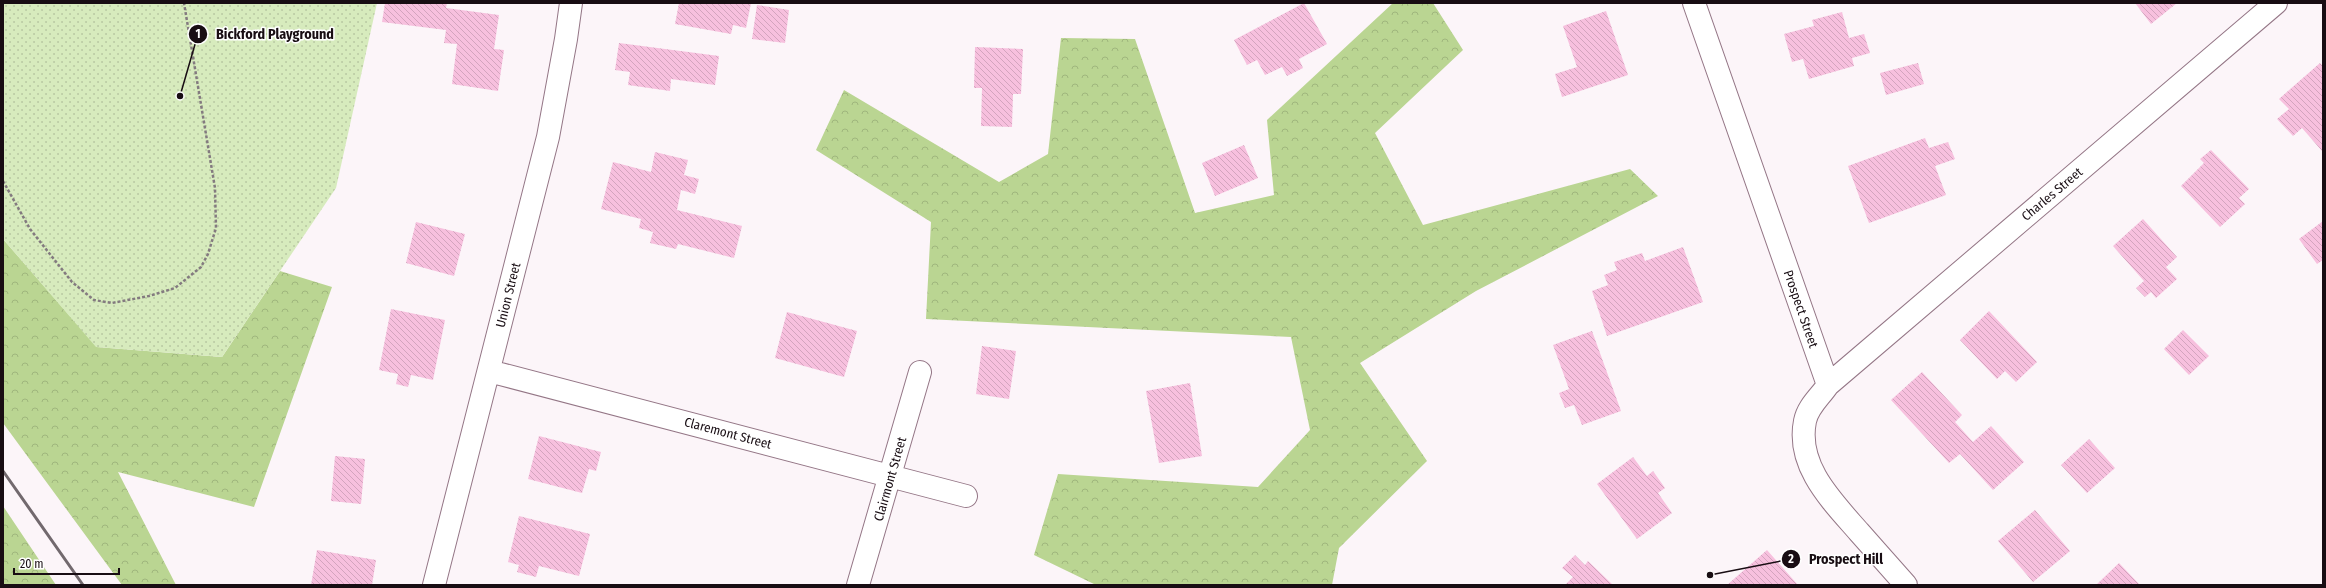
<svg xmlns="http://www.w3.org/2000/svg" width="2326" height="588" viewBox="0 0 2326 588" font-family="'Fira Sans Condensed',sans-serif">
	<defs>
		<pattern id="forest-crowns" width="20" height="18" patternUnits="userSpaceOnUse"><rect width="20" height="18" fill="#bad592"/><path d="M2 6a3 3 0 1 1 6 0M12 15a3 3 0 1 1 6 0" fill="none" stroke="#9fb67d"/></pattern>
		<pattern id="park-dots" width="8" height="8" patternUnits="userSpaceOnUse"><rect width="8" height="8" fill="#d7ebbd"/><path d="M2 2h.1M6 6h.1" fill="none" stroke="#b8c8a2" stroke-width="1.8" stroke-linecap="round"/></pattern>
		<pattern id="building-back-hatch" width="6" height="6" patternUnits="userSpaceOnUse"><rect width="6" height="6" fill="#f7c0de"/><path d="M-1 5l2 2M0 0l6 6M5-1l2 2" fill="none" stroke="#d3a4be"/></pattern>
	</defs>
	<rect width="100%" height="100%" fill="#fcf5f9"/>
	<path fill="url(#forest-crowns)" d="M 1393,3 L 1433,3 L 1463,50 L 1375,133 L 1423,225 L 1630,169 L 1658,196 L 1476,291 L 1360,363 L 1427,461 L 1339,548 L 1332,585 L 1096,585 L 1034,555 L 1058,474 L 1258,487 L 1310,430 L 1291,337 L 926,319 L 931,222 L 816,150 L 844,90 L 999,182 L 1048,154 L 1061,38 L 1135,39 L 1195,213 L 1274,195 L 1267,120 Z
		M 3,239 L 97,347 L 222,357 L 280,271 L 332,287 L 254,507 L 118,472 L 176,585 L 122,585 L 3,423 Z
		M 3,506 L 56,585 L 3,585 Z"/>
	<path fill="url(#park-dots)" d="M 3,3 L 377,3 L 336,188 L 222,357 L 96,347 L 3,239 Z"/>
	<path fill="url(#building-back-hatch)" d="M 385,3 L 447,3 L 446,8 L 499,15 L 494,49 L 504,50 L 498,91 L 452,84 L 457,44 L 444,43 L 446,30 L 382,22 Z
		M 679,3 L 751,3 L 746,28 L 733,25 L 731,34 L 675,24 Z
		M 1304,3 L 1327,44 L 1299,59 L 1303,68 L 1287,76 L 1282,67 L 1265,75 L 1257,60 L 1247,65 L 1234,40 Z
		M 2135,3 L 2177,3 L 2151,24 Z
		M 757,5 L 789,10 L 785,43 L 752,39 Z
		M 1606,11 L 1628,75 L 1562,97 L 1555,74 L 1577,67 L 1563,26 Z
		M 1842,12 L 1849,38 L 1864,34 L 1870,53 L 1852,58 L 1854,66 L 1809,79 L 1803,59 L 1792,62 L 1784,34 L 1814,26 L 1812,20 Z
		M 619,43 L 719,56 L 715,85 L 671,79 L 670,91 L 628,85 L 630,72 L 615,70 Z
		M 975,47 L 1023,49 L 1021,94 L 1013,94 L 1012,127 L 981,126 L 982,88 L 974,88 Z
		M 1918,63 L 1924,84 L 1886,95 L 1880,73 Z
		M 2320,63 L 2323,66 L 2322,151 L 2302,128 L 2293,136 L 2277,119 L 2289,109 L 2279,99 Z
		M 1925,138 L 1929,148 L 1948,142 L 1955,159 L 1935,166 L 1946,195 L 1869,223 L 1848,166 Z
		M 1244,145 L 1258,178 L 1215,196 L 1202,163 Z
		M 2211,150 L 2249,189 L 2239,198 L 2245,204 L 2220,227 L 2181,186 L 2204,163 L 2200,159 Z
		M 655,152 L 688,160 L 684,175 L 699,179 L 695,194 L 681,190 L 677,210 L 742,226 L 734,258 L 678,244 L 676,249 L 650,243 L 653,232 L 639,228 L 641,219 L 601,209 L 613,162 L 651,172 Z
		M 2143,219 L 2177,257 L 2166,267 L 2177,279 L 2156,298 L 2151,292 L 2145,297 L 2136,288 L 2144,281 L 2113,246 Z
		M 2323,221 L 2323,260 L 2317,264 L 2299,239 Z
		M 416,222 L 465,234 L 454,276 L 406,263 Z
		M 1683,247 L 1703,302 L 1607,336 L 1592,291 L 1608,285 L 1604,275 L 1617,270 L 1614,262 L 1642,253 L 1645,261 Z
		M 391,309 L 445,320 L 433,380 L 411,375 L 408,387 L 396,384 L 398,374 L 379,370 Z
		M 1989,311 L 2037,362 L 2016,382 L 2005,371 L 1997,379 L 1960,340 Z
		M 787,312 L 857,331 L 844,377 L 775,358 Z
		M 2183,330 L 2209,356 L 2189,375 L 2164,349 Z
		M 1592,331 L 1621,411 L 1582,425 L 1574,405 L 1565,408 L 1559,393 L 1569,389 L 1553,345 Z
		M 982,346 L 1016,351 L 1009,399 L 976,394 Z
		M 1922,372 L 1962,415 L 1955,422 L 1973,442 L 1991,426 L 2024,462 L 1993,490 L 1960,454 L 1949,463 L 1891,400 Z
		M 1190,383 L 1202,456 L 1159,463 L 1146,391 Z
		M 539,436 L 601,452 L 596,471 L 589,469 L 582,493 L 528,479 Z
		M 2089,439 L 2115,468 L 2087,493 L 2061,465 Z
		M 335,456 L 365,459 L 361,504 L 331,501 Z
		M 1633,457 L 1647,476 L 1653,471 L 1665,488 L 1658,493 L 1672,513 L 1637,539 L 1597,484 Z
		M 2035,510 L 2070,551 L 2033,582 L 1998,541 Z
		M 519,516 L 590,534 L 579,576 L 539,566 L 536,577 L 517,572 L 519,565 L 508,562 Z
		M 317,550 L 376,560 L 372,585 L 311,585 Z
		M 1767,550 L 1798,585 L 1727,585 Z
		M 1575,555 L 1585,565 L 1588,561 L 1613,585 L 1565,585 L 1573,577 L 1562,568 Z
		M 2119,563 L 2140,585 L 2096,585 Z"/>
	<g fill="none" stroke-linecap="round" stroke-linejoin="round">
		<defs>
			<path id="minor" d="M 1694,3 L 1828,385 C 1820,397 1808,406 1805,421 C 1796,466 1832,501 1859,532 C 1875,550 1890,567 1906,585
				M 489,371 L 966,496
				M 1828,385 L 2276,3
				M 434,585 L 548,137 L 566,39 L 571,3
				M 858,585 L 920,372"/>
		</defs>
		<use href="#minor" stroke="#947686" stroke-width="24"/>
		<path stroke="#837a7f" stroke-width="2.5" stroke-dasharray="3 2" stroke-linecap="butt" d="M 3,181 L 30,229 L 72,282 L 94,300 L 112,303 L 149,296 L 175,288 L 201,267 L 208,254 L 216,228 L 215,188 L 184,3"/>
		<use href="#minor" stroke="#fff" stroke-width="22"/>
		<path stroke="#72696e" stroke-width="3" d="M 3,471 L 83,585"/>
	</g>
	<g text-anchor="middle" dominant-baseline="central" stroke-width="3" stroke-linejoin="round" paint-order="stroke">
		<g font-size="13" fill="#180d13" stroke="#fff">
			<text transform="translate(2052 194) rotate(-40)">Charles Street</text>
			<text transform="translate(508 295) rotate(-76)">Union Street</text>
			<text transform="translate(1801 309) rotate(71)">Prospect Street</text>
			<text transform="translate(728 433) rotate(15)">Claremont Street</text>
			<text transform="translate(890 479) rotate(-74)">Clairmont Street</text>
		</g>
	</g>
	<path fill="none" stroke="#180d13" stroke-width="1.5" d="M180 96L198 34M1710 575L1791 559"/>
	<g fill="#180d13" stroke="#fff" stroke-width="1.5">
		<circle cx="180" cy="96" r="4"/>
		<circle cx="1710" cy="575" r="4"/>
		<circle cx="198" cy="34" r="10"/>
		<circle cx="1791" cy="559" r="10"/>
	</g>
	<g font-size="12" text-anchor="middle" font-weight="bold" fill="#fff">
		<text x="198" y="38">1</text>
		<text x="1791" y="563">2</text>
	</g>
	<g font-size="14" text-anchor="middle" font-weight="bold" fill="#180d13" stroke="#fff" stroke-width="3" stroke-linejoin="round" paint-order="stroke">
		<text x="275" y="39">Bickford Playground</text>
		<text x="1846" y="564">Prospect Hill</text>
	</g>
	<rect width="2326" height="588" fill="none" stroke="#180d13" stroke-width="8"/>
	<path d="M14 568v6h105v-6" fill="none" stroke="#180d13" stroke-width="2"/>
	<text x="20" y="568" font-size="12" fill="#180d13" stroke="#ffffff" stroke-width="3" paint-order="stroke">20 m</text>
</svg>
